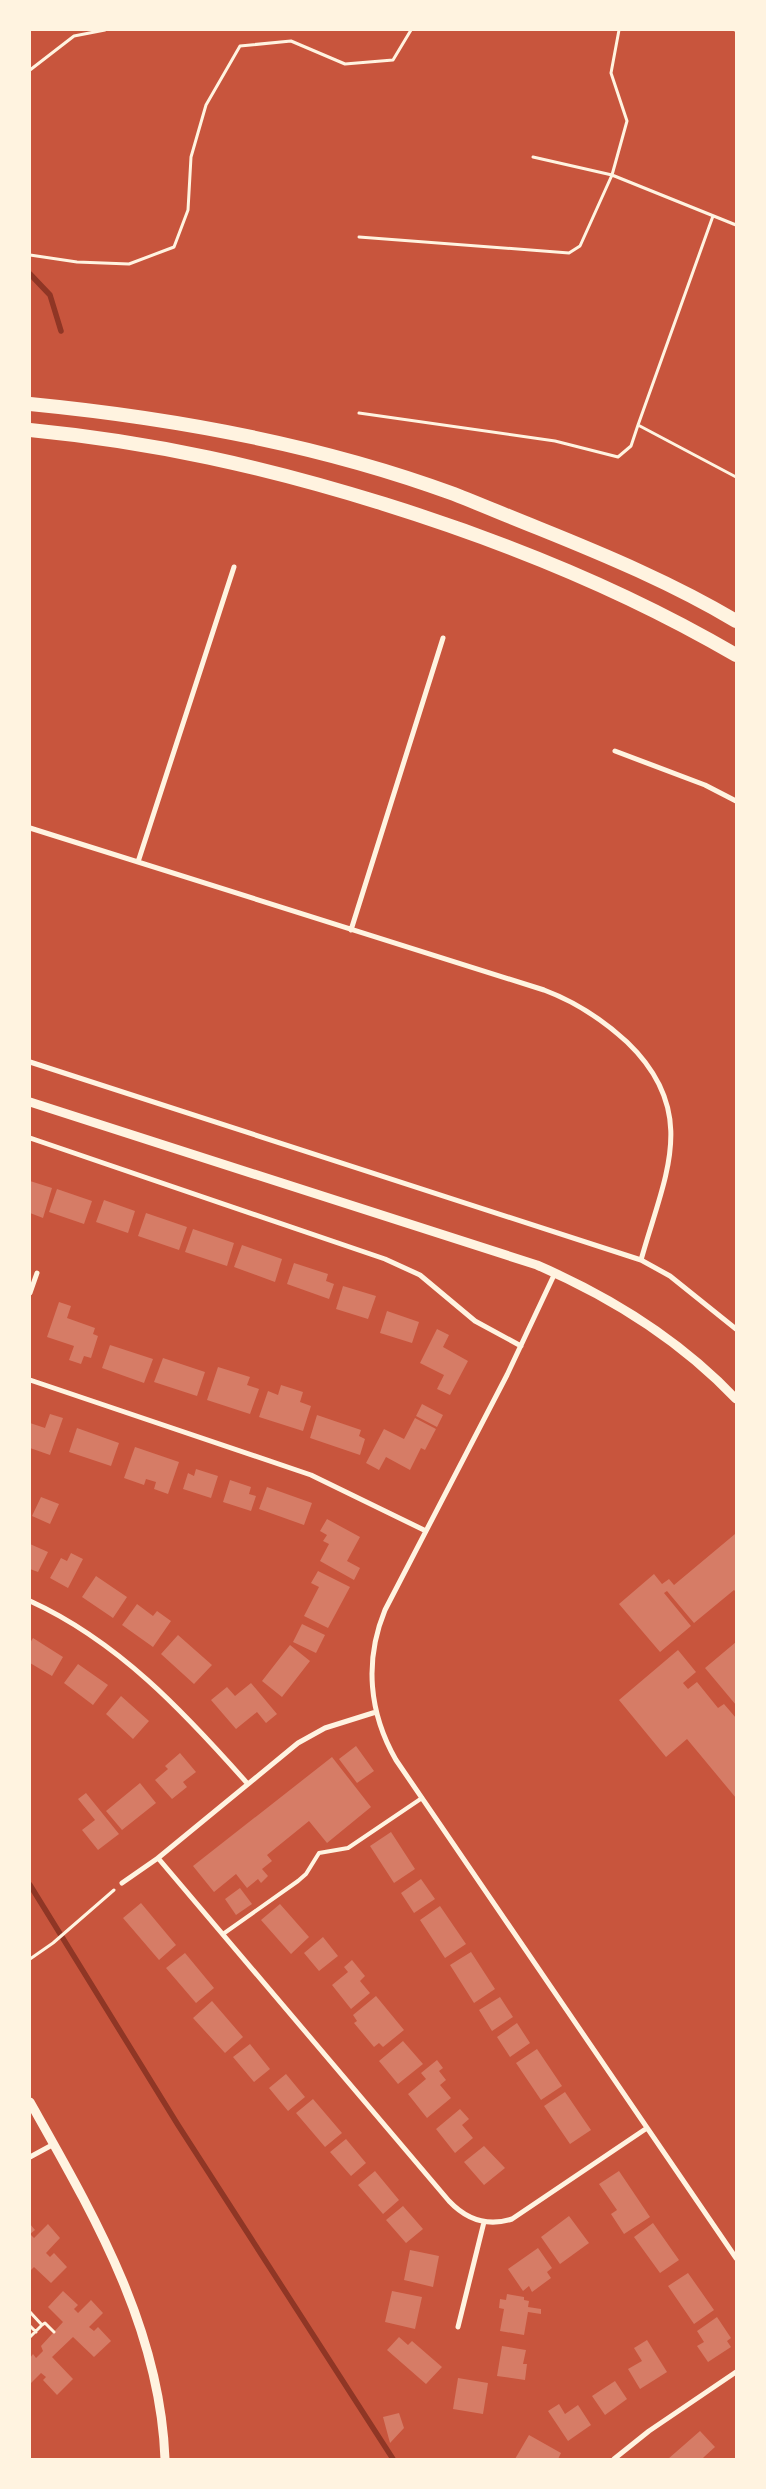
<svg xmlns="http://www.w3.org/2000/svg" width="766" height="2489" viewBox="0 0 766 2489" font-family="Quicksand,sans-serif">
	<rect width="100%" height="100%" fill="#c8553d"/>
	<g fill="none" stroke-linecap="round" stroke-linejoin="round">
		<path stroke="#8f3625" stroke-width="5.5" d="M 30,274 L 50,295 L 61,331
			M 30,1885 L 178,2125 L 393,2459"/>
	</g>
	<path fill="#d67c66" d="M 30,1181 L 52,1188 L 43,1218 L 30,1213 Z
		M 57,1189 L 92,1201 L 84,1224 L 49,1212 Z
		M 104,1200 L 135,1211 L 128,1233 L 96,1222 Z
		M 146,1213 L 187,1227 L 179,1250 L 138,1236 Z
		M 193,1229 L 234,1243 L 227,1266 L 185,1252 Z
		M 242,1245 L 282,1259 L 275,1282 L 234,1267 Z
		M 294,1263 L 328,1274 L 326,1281 L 334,1284 L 329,1299 L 287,1284 Z
		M 343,1286 L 376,1296 L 368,1319 L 336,1309 Z
		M 59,1302 L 71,1306 L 67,1318 L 95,1328 L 93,1334 L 98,1336 L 91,1358 L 84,1356 L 81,1364 L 69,1360 L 74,1346 L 47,1337 Z
		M 387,1311 L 419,1322 L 412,1343 L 380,1333 Z
		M 437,1329 L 449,1335 L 443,1347 L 468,1361 L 450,1395 L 437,1389 L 444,1375 L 420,1363 Z
		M 110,1345 L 153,1359 L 144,1383 L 102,1368 Z
		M 163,1358 L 205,1372 L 197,1396 L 154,1382 Z
		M 218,1367 L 250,1377 L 247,1385 L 259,1389 L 250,1414 L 207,1400 Z
		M 281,1385 L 303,1392 L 300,1402 L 311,1406 L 303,1431 L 259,1417 L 268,1391 L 278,1395 Z
		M 422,1404 L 443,1415 L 437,1427 L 416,1416 Z
		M 50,1414 L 63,1418 L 50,1455 L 30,1448 L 30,1423 L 45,1428 Z
		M 317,1415 L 361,1430 L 359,1436 L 365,1439 L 360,1455 L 310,1438 Z
		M 415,1418 L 436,1429 L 425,1450 L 421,1448 L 410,1470 L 386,1457 L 379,1470 L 366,1463 L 384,1429 L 404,1439 Z
		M 77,1428 L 119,1443 L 111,1466 L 69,1452 Z
		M 135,1447 L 179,1462 L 168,1494 L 154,1489 L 156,1482 L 146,1479 L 144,1485 L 124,1478 Z
		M 196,1469 L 218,1476 L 211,1498 L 183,1489 L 188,1473 L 194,1476 Z
		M 230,1480 L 251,1487 L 249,1494 L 256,1496 L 251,1511 L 223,1502 Z
		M 267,1487 L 312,1503 L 304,1525 L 259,1509 Z
		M 41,1497 L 59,1504 L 50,1524 L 32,1516 Z
		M 327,1519 L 360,1537 L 347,1561 L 360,1568 L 354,1580 L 320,1561 L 329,1544 L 323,1541 L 327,1535 L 320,1531 Z
		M 735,1534 L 736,1592 L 734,1590 L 694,1623 L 667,1591 L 664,1593 L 691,1626 L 660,1652 L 619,1604 L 654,1574 L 662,1584 L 669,1579 L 674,1585 Z
		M 30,1544 L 48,1552 L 38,1572 L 30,1569 Z
		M 71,1553 L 83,1559 L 68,1588 L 50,1578 L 61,1558 L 67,1561 Z
		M 318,1571 L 350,1587 L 328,1628 L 304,1616 L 319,1587 L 311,1583 Z
		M 96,1576 L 127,1597 L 113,1618 L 82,1597 Z
		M 137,1604 L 153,1616 L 157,1611 L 171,1621 L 153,1647 L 122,1625 Z
		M 302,1624 L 325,1635 L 316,1653 L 293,1642 Z
		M 178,1635 L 212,1665 L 194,1684 L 161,1654 Z
		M 33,1638 L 63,1657 L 52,1676 L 30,1663 L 30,1643 Z
		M 736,1642 L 736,1705 L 705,1668 Z
		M 290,1645 L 310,1661 L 282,1697 L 262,1681 Z
		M 678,1650 L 696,1672 L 683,1683 L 688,1689 L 697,1682 L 718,1708 L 724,1704 L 736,1718 L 736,1798 L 687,1739 L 666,1757 L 619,1700 Z
		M 78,1664 L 108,1685 L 93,1705 L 64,1683 Z
		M 251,1683 L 277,1714 L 266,1723 L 257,1712 L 236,1729 L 211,1700 L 227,1687 L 235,1696 Z
		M 121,1696 L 149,1721 L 133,1739 L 106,1714 Z
		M 356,1746 L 374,1771 L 357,1783 L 339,1759 Z
		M 180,1753 L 196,1772 L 183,1782 L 187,1787 L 172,1799 L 155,1780 L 168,1769 L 165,1766 Z
		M 332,1757 L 371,1807 L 327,1843 L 309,1821 L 267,1855 L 272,1861 L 262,1869 L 268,1876 L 261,1883 L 258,1879 L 247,1888 L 236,1874 L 214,1892 L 193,1866 Z
		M 140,1783 L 156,1803 L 122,1830 L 106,1811 Z
		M 86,1793 L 119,1834 L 98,1850 L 82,1830 L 95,1820 L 78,1799 Z
		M 391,1832 L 415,1869 L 394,1883 L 370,1846 Z
		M 421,1879 L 435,1899 L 414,1913 L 401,1893 Z
		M 240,1888 L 252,1904 L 236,1915 L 225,1899 Z
		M 141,1903 L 176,1945 L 159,1960 L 123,1918 Z
		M 280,1904 L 309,1937 L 291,1954 L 261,1920 Z
		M 440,1906 L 466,1944 L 445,1958 L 420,1920 Z
		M 323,1937 L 338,1956 L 319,1971 L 304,1953 Z
		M 471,1952 L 495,1989 L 474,2003 L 450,1965 Z
		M 185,1953 L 214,1988 L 196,2003 L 166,1968 Z
		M 352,1960 L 365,1976 L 360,1981 L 370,1993 L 351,2009 L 332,1985 L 348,1972 L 344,1967 Z
		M 376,1996 L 404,2030 L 383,2047 L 379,2043 L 374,2047 L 354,2023 L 357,2021 L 353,2015 Z
		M 500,1997 L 513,2017 L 492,2031 L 479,2010 Z
		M 212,2001 L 243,2037 L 225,2053 L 193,2018 Z
		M 517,2023 L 530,2043 L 510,2057 L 497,2037 Z
		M 403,2041 L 423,2064 L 398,2084 L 379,2061 Z
		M 250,2044 L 270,2069 L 254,2082 L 233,2057 Z
		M 537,2049 L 562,2086 L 541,2100 L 516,2063 Z
		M 437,2060 L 443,2068 L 439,2071 L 446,2080 L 440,2085 L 451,2098 L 427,2118 L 408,2094 L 426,2079 L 421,2073 Z
		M 286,2074 L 305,2097 L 288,2111 L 269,2088 Z
		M 565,2092 L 591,2130 L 570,2144 L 544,2106 Z
		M 313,2099 L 342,2133 L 325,2147 L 296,2113 Z
		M 460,2109 L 469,2119 L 462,2125 L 473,2138 L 455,2153 L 436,2129 Z
		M 346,2139 L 366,2163 L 351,2176 L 330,2152 Z
		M 484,2146 L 505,2168 L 484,2185 L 464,2162 Z
		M 375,2171 L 399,2200 L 383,2214 L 358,2185 Z
		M 619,2171 L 650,2217 L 624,2234 L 611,2214 L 617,2210 L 599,2184 Z
		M 403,2206 L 423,2229 L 406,2243 L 386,2220 Z
		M 569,2216 L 589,2243 L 560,2264 L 541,2237 Z
		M 653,2223 L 679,2260 L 660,2273 L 634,2237 Z
		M 30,2224 L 35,2230 L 30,2234 L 34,2238 L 48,2224 L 60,2238 L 46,2253 L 50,2257 L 54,2253 L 67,2267 L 51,2283 L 34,2267 L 30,2271 Z
		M 538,2248 L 552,2268 L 547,2272 L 551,2278 L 532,2292 L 529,2286 L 523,2291 L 508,2269 Z
		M 410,2250 L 439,2256 L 433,2287 L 404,2280 Z
		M 688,2273 L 714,2310 L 694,2324 L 668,2286 Z
		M 63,2291 L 78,2305 L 74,2309 L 78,2313 L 91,2300 L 103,2313 L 89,2327 L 94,2331 L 98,2327 L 111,2341 L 94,2357 L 73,2337 L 52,2357 L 73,2379 L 57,2395 L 43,2380 L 46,2377 L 41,2373 L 30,2384 L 30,2358 L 33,2354 L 36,2358 L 43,2351 L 41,2346 L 63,2322 L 48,2307 Z
		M 392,2291 L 422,2297 L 415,2329 L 385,2322 Z
		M 507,2294 L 524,2297 L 524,2300 L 529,2301 L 528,2307 L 541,2309 L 541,2314 L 528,2312 L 524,2335 L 500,2331 L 504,2309 L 499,2308 L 500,2299 L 506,2300 Z
		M 717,2317 L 731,2338 L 727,2341 L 731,2347 L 708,2362 L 697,2346 L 704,2342 L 697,2331 Z
		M 399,2337 L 408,2345 L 412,2341 L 442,2367 L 426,2384 L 387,2350 Z
		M 647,2340 L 667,2372 L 640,2389 L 628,2369 L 642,2361 L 634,2348 Z
		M 502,2346 L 526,2350 L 523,2364 L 527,2364 L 525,2380 L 497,2376 Z
		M 458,2378 L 488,2383 L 483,2414 L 453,2409 Z
		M 615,2381 L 627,2399 L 605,2415 L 592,2396 Z
		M 559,2404 L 565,2414 L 578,2405 L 591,2425 L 568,2441 L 548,2411 Z
		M 399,2413 L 404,2428 L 390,2443 L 383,2417 Z
		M 700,2431 L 715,2447 L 705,2456 L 702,2459 L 668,2459 Z
		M 529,2435 L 561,2453 L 558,2459 L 515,2459 Z"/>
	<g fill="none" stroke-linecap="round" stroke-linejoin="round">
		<path stroke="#fff3e0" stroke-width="3" d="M 619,30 L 611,73 L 627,121 L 612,175 L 736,225
			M 735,30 L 736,30
			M 30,70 L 74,36 L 105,30
			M 713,216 L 638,425 L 736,477
			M 359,237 L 569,253 L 580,246 L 612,175 L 533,157
			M 30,255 L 77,262 L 129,264 L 174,247 L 188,210 L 191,157 L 206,105 L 240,46 L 291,41 L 345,64 L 393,60 L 411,30
			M 359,413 L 555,441 L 618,457 L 631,446 L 638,425
			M 30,1959 L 53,1943 L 114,1890
			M 30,2312 L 42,2325 L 30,2337
			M 42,2325 L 45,2323 L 54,2332
			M 30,2326 L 36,2332"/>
		<path stroke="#fff3e0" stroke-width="4" d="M 223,1934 L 298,1881 L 306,1874 L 319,1853 L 348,1848 L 422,1798"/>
		<path stroke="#fff3e0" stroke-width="5" d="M 615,751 L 705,785 L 736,801
			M 30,828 L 544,990 C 576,1002 602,1019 627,1042 C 701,1113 664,1177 641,1260
			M 138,862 L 234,567
			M 351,930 L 443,638
			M 30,1062 L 641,1260 L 670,1276 L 736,1329
			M 30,1138 L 385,1259 L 420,1275 L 475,1321 L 521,1346
			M 555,1273 L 507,1375 L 385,1610 C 364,1661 369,1713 396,1760 L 736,2258
			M 30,1293 L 37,1273
			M 30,1380 L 311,1475 L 426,1531
			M 30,1601 C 118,1641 184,1712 247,1783
			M 158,1858 L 449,2201 C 466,2219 487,2227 512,2219 L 647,2128
			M 122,1883 L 158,1858 L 298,1743 L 325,1728 L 376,1712
			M 30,2157 L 54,2144
			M 458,2327 L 484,2222
			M 614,2459 L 649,2431 L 736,2372"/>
		<path stroke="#fff3e0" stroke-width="9" d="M 30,1102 L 537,1265 C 611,1297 680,1340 736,1399
			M 30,2102 C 93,2214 160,2327 165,2459"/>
		<path stroke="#fff3e0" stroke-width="14" d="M 30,404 C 174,418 318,444 454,494 C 482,505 510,517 538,528 C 605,555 674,584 736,621
			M 30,430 C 154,442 265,467 384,504 C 506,542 625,590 736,655"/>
	</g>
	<rect width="766" height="2489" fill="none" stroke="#fff3e0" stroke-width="62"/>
</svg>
